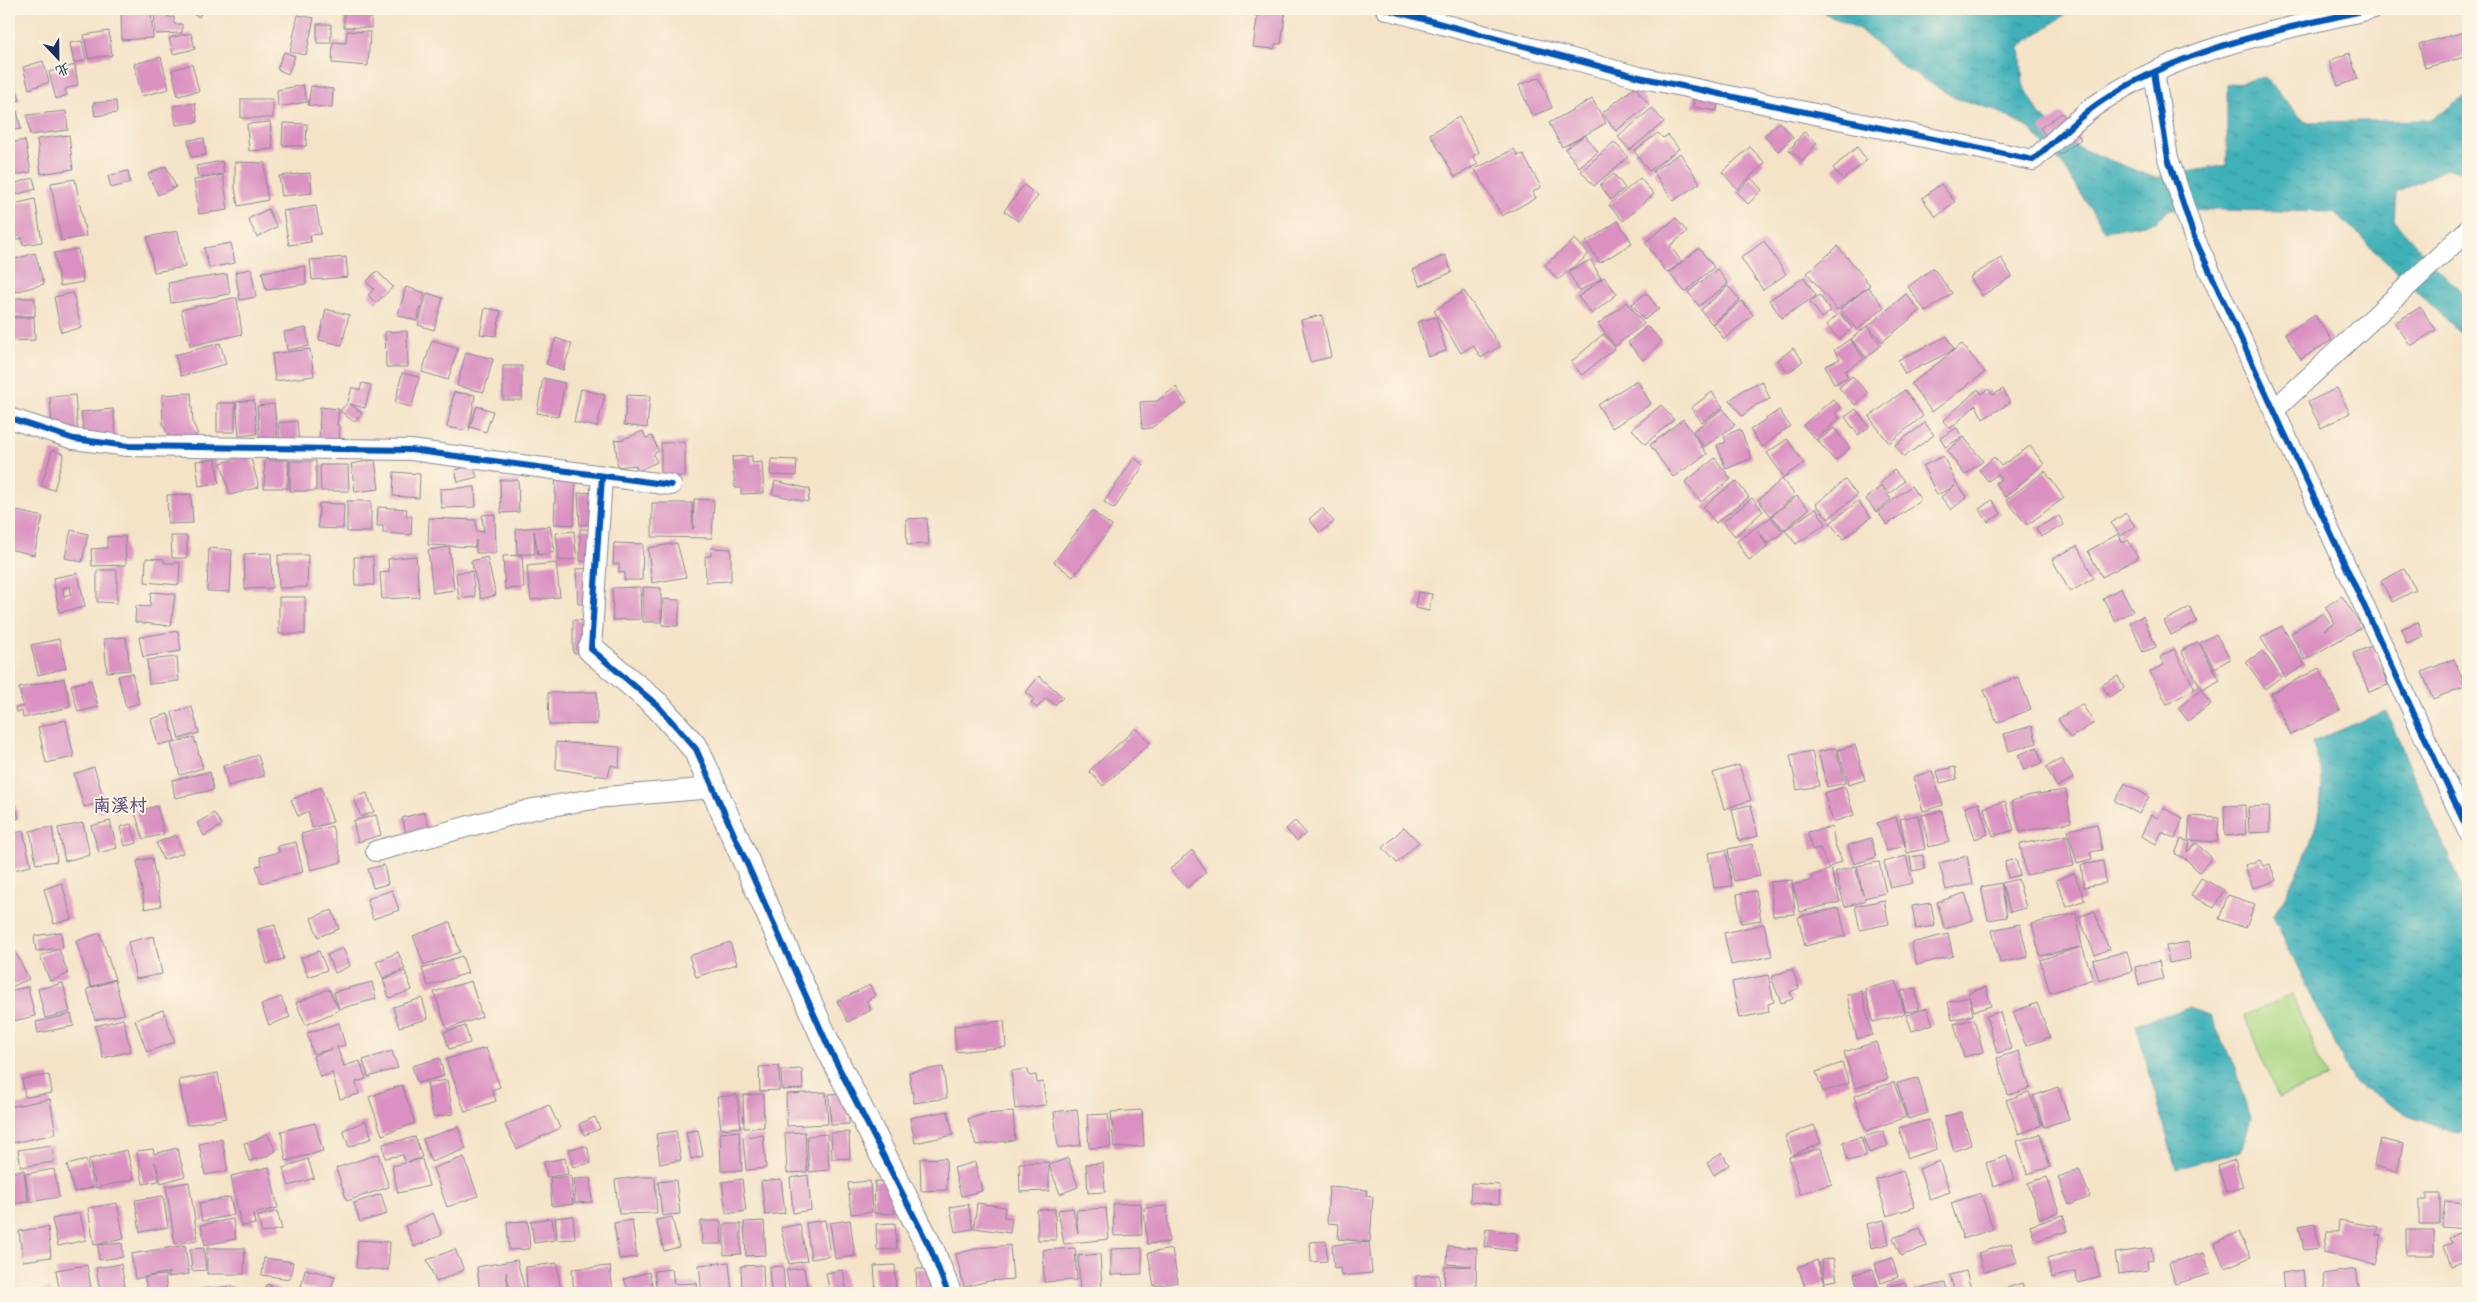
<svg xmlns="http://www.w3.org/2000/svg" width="2477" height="1302" viewBox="0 0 2477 1302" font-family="'Shantell Sans','LXGW WenKai TC',sans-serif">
	<defs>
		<pattern id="water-ripples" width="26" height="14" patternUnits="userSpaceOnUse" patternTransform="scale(1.25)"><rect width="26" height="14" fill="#40b1b9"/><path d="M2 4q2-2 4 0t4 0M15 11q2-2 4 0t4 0" fill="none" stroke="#35909a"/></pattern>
	</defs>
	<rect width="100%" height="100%" fill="#fcf5e5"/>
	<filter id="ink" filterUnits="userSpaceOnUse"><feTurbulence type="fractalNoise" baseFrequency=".02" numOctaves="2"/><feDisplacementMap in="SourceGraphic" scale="10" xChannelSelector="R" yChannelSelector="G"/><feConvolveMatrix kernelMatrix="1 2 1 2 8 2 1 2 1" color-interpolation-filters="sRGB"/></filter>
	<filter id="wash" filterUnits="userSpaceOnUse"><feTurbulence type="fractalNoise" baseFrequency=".0096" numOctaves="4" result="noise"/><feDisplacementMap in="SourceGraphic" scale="20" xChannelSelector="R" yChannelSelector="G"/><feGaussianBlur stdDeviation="1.12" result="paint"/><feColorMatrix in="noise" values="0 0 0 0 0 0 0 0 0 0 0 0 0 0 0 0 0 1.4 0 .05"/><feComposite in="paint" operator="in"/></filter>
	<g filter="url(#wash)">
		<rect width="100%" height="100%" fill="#f4e3c7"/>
		<path fill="#aad784" stroke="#628371" d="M 2292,995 L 2327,1078 L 2278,1098 L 2244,1015 Z"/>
		<path fill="url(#water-ripples)" stroke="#2e708c" d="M 1815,9 L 2083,9 L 2069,12 L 2020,46 L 2023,84 L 2040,115 L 2077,147 L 2155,178 L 2227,165 L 2227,85 L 2265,77 L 2305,122 L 2429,120 L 2468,95 L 2468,171 L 2446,169 L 2396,193 L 2394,220 L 2428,259 L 2468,298 L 2468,340 L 2335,212 L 2170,209 L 2156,222 L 2105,231 L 2062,164 L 2029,128 L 1995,110 L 1955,98 L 1903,67 L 1859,29 Z
			M 2386,711 L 2468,902 L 2468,1129 L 2459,1134 L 2408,1116 L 2353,1081 L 2273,916 C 2298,875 2322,830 2322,780 C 2322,768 2315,754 2312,742 Z
			M 2189,1008 L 2210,1015 L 2234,1066 L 2250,1118 L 2241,1151 L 2176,1169 L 2136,1024 Z"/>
		<g id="blocks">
			<path fill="#da90c1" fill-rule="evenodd" d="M 182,9 L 203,9 L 199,17 Z
				M 344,9 L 371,9 L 371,28 L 344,27 Z
				M 1265,9 L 1286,9 L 1281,44 L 1275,44 L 1274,49 L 1253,47 L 1258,13 L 1265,14 Z
				M 154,10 L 168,10 L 168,17 L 174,17 L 174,24 L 182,24 L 182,33 L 155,34 Z
				M 151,11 L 153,38 L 122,40 L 121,13 Z
				M 298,15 L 314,18 L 306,55 L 290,52 Z
				M 317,24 L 331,24 L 331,43 L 317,43 Z
				M 109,31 L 112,55 L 88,59 L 84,35 Z
				M 347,31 L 370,32 L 368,66 L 332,63 L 333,42 L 346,43 Z
				M 2468,31 L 2468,56 L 2425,68 L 2419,44 Z
				M 191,33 L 195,49 L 173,54 L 169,38 Z
				M 82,41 L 86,60 L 74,63 L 70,43 Z
				M 284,52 L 295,56 L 288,74 L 277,69 Z
				M 2349,53 L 2358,79 L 2338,86 L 2329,61 Z
				M 161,57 L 169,89 L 142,96 L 134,64 Z
				M 43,61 L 49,82 L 29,89 L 23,67 Z
				M 192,64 L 199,91 L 178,96 L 172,70 Z
				M 75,65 L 78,85 L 65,89 L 67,95 L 56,99 L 49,72 Z
				M 1540,77 L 1552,108 L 1532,116 L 1519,85 Z
				M 15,85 L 20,100 L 9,104 L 9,87 Z
				M 303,85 L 307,102 L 278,107 L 277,90 Z
				M 311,86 L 333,89 L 332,108 L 308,105 Z
				M 1635,87 L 1649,105 L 1616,131 L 1602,113 Z
				M 1694,94 L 1719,97 L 1717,111 L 1693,107 Z
				M 241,99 L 273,99 L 273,118 L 241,118 Z
				M 1592,99 L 1606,123 L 1585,135 L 1598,152 L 1579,167 L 1565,149 L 1585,135 L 1562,147 L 1549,123 Z
				M 116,101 L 117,113 L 95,116 L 93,103 Z
				M 195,103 L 198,122 L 176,125 L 173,106 Z
				M 1652,108 L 1664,122 L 1630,150 L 1618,137 Z
				M 17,111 L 21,129 L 9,131 L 9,113 Z
				M 66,111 L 68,130 L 30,135 L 27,115 Z
				M 2062,113 L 2081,139 L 2060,155 L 2040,128 Z
				M 1459,117 L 1479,152 L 1473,156 L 1478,164 L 1455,177 L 1430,134 Z
				M 270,122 L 273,149 L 249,151 L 247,124 Z
				M 1779,122 L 1793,137 L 1778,151 L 1764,136 Z
				M 283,123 L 307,124 L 306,146 L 282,145 Z
				M 1804,132 L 1817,143 L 1803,161 L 1789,150 Z
				M 1658,133 L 1663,138 L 1668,135 L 1679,149 L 1649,171 L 1634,151 Z
				M 69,135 L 73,169 L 41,174 L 37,139 Z
				M 204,138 L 206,155 L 191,157 L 188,140 Z
				M 25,140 L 31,172 L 9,176 L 9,143 Z
				M 1614,142 L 1628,157 L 1594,186 L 1581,171 Z
				M 1750,147 L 1765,163 L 1737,189 L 1722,172 Z
				M 1857,147 L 1867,160 L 1843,180 L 1833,168 Z
				M 1514,149 L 1518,156 L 1523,154 L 1541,187 L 1533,192 L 1536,198 L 1502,216 L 1475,169 Z
				M 1680,153 L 1700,183 L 1673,201 L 1653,171 Z
				M 222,161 L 224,174 L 198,177 L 196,166 Z
				M 235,162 L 265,163 L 265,184 L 268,200 L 238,206 L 235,188 Z
				M 166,166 L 176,187 L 158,195 L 148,174 Z
				M 128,171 L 130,183 L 111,188 L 108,176 Z
				M 310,173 L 312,193 L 282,196 L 279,176 Z
				M 1614,174 L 1625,188 L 1611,200 L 1600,185 Z
				M 223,175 L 228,210 L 199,214 L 194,180 Z
				M 33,178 L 36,189 L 11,196 L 9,185 Z
				M 1640,178 L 1654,194 L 1623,221 L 1609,205 Z
				M 1751,178 L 1762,190 L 1748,204 L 1736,192 Z
				M 75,179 L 86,236 L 61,241 L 51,183 Z
				M 1941,184 L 1955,202 L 1936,217 L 1922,198 Z
				M 1024,185 L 1038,196 L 1018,221 L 1004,211 Z
				M 35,199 L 42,242 L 23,245 L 22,238 L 13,241 L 9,226 L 9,205 Z
				M 316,206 L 321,234 L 310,235 L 311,242 L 289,245 L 283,211 Z
				M 268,209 L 277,227 L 257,237 L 248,219 Z
				M 1676,218 L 1687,232 L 1670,246 L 1682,262 L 1667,273 L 1645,242 Z
				M 1618,221 L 1632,243 L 1600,263 L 1586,242 Z
				M 178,231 L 185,267 L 154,272 L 147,237 Z
				M 1575,239 L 1589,254 L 1569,271 L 1591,260 L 1601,279 L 1579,291 L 1568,271 L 1558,280 L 1545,265 Z
				M 1764,241 L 1786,274 L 1763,290 L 1741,258 Z
				M 231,243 L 235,263 L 209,268 L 204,248 Z
				M 1838,246 L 1870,285 L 1837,310 L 1807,273 Z
				M 1699,248 L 1714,267 L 1685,292 L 1669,273 Z
				M 78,249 L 83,282 L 60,286 L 54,253 Z
				M 35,253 L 44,284 L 15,292 L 9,271 L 9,261 Z
				M 1445,255 L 1452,272 L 1420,286 L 1413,270 Z
				M 346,257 L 348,277 L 312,280 L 310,260 Z
				M 2001,258 L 2012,276 L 1982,296 L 1970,277 Z
				M 305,266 L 306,284 L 266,290 L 262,272 Z
				M 1933,268 L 1952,293 L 1926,312 L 1908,287 Z
				M 251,269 L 256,297 L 240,300 L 235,272 Z
				M 1717,269 L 1728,284 L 1699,306 L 1688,292 Z
				M 377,271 L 393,287 L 376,303 L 368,295 L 374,289 L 366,282 Z
				M 227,274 L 230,294 L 171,303 L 168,283 Z
				M 1604,277 L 1617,294 L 1592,314 L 1578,297 Z
				M 1804,277 L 1816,296 L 1782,318 L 1769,300 Z
				M 1728,286 L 1740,300 L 1712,324 L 1701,310 Z
				M 406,287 L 425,293 L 417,321 L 398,315 Z
				M 1868,287 L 1884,307 L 1857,330 L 1840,310 Z
				M 1464,291 L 1500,346 L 1481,358 L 1473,345 L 1461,353 L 1434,311 Z
				M 73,293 L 81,328 L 61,332 L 54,297 Z
				M 427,293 L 443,298 L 434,330 L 418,325 Z
				M 1646,293 L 1659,309 L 1644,320 L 1632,304 Z
				M 1906,294 L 1920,311 L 1882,342 L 1868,326 Z
				M 1819,295 L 1831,311 L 1822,318 L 1810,302 Z
				M 12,298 L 35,298 L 35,316 L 12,316 Z
				M 233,298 L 237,298 L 242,334 L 190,346 L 181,310 Z
				M 1742,301 L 1753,315 L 1724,339 L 1713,324 Z
				M 1627,302 L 1644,324 L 1615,346 L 1598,324 Z
				M 2420,307 L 2436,330 L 2411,346 L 2395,323 Z
				M 485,308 L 501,311 L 496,336 L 480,334 Z
				M 326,309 L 349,315 L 342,345 L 319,340 Z
				M 1840,313 L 1852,328 L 1839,339 L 1826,325 Z
				M 1322,315 L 1331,357 L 1310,362 L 1301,320 Z
				M 2315,315 L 2332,340 L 2301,359 L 2285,334 Z
				M 34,317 L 35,340 L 9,341 L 9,318 Z
				M 1436,317 L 1446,351 L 1428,357 L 1417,322 Z
				M 1647,326 L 1662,342 L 1643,360 L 1628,343 Z
				M 1867,326 L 1881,345 L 1866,358 L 1851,339 Z
				M 306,328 L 309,346 L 287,350 L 284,332 Z
				M 407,331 L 408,367 L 386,367 L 385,332 Z
				M 1603,334 L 1615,348 L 1582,375 L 1571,362 Z
				M 1947,336 L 1954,350 L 1905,374 L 1898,360 Z
				M 556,338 L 572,344 L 563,370 L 546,364 Z
				M 1850,339 L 1864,359 L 1845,371 L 1848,377 L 1834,384 L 1825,366 L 1840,359 L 1834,350 Z
				M 432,340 L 458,348 L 448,380 L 422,372 Z
				M 220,343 L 226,364 L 181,376 L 175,355 Z
				M 1962,344 L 1985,372 L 1932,412 L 1911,384 Z
				M 1793,348 L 1803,361 L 1788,373 L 1778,360 Z
				M 310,349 L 314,376 L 275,381 L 272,354 Z
				M 466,352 L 493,359 L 484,392 L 457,386 Z
				M 503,366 L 522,366 L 522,400 L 503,400 Z
				M 402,373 L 419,377 L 412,407 L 395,403 Z
				M 1852,376 L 1868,393 L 1855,405 L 1839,388 Z
				M 543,378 L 565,383 L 558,417 L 537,413 Z
				M 1637,380 L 1651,404 L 1612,428 L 1598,405 Z
				M 1762,381 L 1770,399 L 1756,405 L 1742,416 L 1730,400 L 1743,390 Z
				M 362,383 L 371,385 L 365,408 L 350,404 L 362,413 L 354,422 L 340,411 L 348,402 L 352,387 L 360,390 Z
				M 1176,387 L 1187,403 L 1151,428 L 1142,429 L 1140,402 L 1157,401 Z
				M 2337,388 L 2350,413 L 2321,428 L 2308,402 Z
				M 581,389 L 605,395 L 597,427 L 574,422 Z
				M 1978,389 L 1982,394 L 1988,389 L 1993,395 L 2003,389 L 2010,403 L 1983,419 L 1976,405 L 1950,429 L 1943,421 Z
				M 1905,390 L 1923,416 L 1889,443 L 1869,417 Z
				M 454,392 L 475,395 L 469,431 L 447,427 Z
				M 1712,392 L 1723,407 L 1702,422 L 1691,408 Z
				M 191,393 L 193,423 L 198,434 L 182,443 L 172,442 L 163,425 L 162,395 Z
				M 75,395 L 78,435 L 53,437 L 50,397 Z
				M 627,395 L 650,396 L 647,428 L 624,425 Z
				M 1833,399 L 1841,408 L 1835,413 L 1840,418 L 1816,440 L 1803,425 Z
				M 254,400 L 257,434 L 239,436 L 236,402 Z
				M 217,403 L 235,403 L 235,432 L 217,432 Z
				M 274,404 L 278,442 L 260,444 L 257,406 Z
				M 1661,405 L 1674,420 L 1645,444 L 1632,429 Z
				M 477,406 L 493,411 L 486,432 L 470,427 Z
				M 320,407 L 339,409 L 337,425 L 339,425 L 340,448 L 319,448 Z
				M 113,409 L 117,443 L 85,446 L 81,412 Z
				M 1723,409 L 1735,425 L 1704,447 L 1693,431 Z
				M 1856,409 L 1869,427 L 1858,435 L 1845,417 Z
				M 1779,410 L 1790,426 L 1762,447 L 1750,430 Z
				M 1683,419 L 1707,454 L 1673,477 L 1650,445 Z
				M 297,421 L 299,445 L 281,447 L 278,423 Z
				M 1925,423 L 1934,435 L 1904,457 L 1895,445 Z
				M 1834,428 L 1850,448 L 1835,461 L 1818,441 Z
				M 1957,428 L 1962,437 L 1945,447 L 1940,438 Z
				M 1740,429 L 1752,458 L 1726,469 L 1717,445 L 1726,442 L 1724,436 Z
				M 643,431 L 646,438 L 652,436 L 659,451 L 653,454 L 657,462 L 638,471 L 635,465 L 618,467 L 615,440 L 624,439 Z
				M 1964,437 L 1983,461 L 1965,475 L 1947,451 Z
				M 1787,439 L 1804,463 L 1784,477 L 1767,453 Z
				M 685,442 L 685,476 L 661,477 L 661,443 Z
				M 2030,446 L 2044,464 L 2005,497 L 1995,483 L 2001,479 L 1998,474 L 1988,481 L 1979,470 L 1994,457 L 2001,466 Z
				M 52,450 L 64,454 L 54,490 L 41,486 Z
				M 250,455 L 259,487 L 230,495 L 221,463 Z
				M 752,456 L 752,463 L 762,462 L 764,493 L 741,494 L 741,488 L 735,488 L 732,457 Z
				M 1943,456 L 1957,484 L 1967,497 L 1951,510 L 1941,497 L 1955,486 L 1937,495 L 1923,466 Z
				M 1134,458 L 1144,465 L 1114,509 L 1104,502 Z
				M 1715,458 L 1731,479 L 1701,502 L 1685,482 Z
				M 216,459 L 219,483 L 199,486 L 196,461 Z
				M 771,459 L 797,460 L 796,476 L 770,475 Z
				M 265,460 L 289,460 L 288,488 L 264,488 Z
				M 375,460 L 379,489 L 355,492 L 351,464 Z
				M 290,461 L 316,461 L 316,491 L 290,491 Z
				M 320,465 L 348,465 L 349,491 L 321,491 Z
				M 473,465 L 477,477 L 458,482 L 455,470 Z
				M 1894,470 L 1904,481 L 1890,494 L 1880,484 Z
				M 2045,471 L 2064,498 L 2027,525 L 2006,500 Z
				M 394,472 L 420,474 L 419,498 L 393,496 Z
				M 556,474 L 576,475 L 574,525 L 554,524 Z
				M 1782,479 L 1795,495 L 1771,516 L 1758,500 Z
				M 500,480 L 518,480 L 519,512 L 501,513 Z
				M 1845,480 L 1857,495 L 1828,519 L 1816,504 Z
				M 775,481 L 810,489 L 808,502 L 772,494 Z
				M 1736,481 L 1749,497 L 1716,523 L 1703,507 Z
				M 1881,486 L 1891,499 L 1876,512 L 1866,499 Z
				M 1911,486 L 1921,500 L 1887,525 L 1878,512 Z
				M 475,487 L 476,507 L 441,508 L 440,489 Z
				M 598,492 L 600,524 L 580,525 L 578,493 Z
				M 191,494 L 193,523 L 168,524 L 167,495 Z
				M 1797,496 L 1809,509 L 1784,530 L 1772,516 Z
				M 1752,498 L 1763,511 L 1735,536 L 1723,522 Z
				M 694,499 L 714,500 L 712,538 L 652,537 L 652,503 L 692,503 L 693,529 Z
				M 1992,500 L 2001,514 L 1988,522 L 1979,509 Z
				M 347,501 L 371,501 L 371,532 L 347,532 Z
				M 1858,501 L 1871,517 L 1843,539 L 1830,523 Z
				M 319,503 L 344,504 L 343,529 L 318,528 Z
				M 378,507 L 407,509 L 406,516 L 412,516 L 411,535 L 383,533 L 383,526 L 377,526 Z
				M 1322,508 L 1334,522 L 1320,533 L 1309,519 Z
				M 1816,508 L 1826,524 L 1796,544 L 1785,530 Z
				M 9,509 L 43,517 L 34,555 L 9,549 Z
				M 1092,511 L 1112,526 L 1073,577 L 1054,562 Z
				M 2126,513 L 2135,526 L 2121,536 L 2111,523 Z
				M 495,514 L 496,553 L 476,553 L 476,540 L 475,547 L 428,545 L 429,518 L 476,520 L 476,531 L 484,532 L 482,515 Z
				M 2059,516 L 2064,525 L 2041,537 L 2036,528 Z
				M 1771,517 L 1783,532 L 1768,544 L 1758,531 L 1768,547 L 1749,560 L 1737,541 Z
				M 927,518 L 929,544 L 907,545 L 906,519 Z
				M 550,526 L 555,552 L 538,555 L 534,531 L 535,554 L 517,554 L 516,529 Z
				M 580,529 L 600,530 L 599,562 L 580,561 Z
				M 71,530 L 88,534 L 82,562 L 65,558 Z
				M 574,531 L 577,559 L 559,561 L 556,533 Z
				M 2118,534 L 2123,543 L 2128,540 L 2138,558 L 2102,577 L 2088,551 Z
				M 125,536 L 126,565 L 92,566 L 91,549 L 107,548 L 107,537 Z
				M 171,536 L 187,536 L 187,558 L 172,558 Z
				M 614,543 L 643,544 L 642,580 L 624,580 L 625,573 L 619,572 L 619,564 L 613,564 Z
				M 677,543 L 686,577 L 652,583 L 648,548 Z
				M 2077,546 L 2094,578 L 2070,592 L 2052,559 Z
				M 449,547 L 454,590 L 433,593 L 428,550 Z
				M 209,548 L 232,550 L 230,592 L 207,591 Z
				M 711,548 L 731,549 L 731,581 L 706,582 L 705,556 L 711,556 Z
				M 271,553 L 272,588 L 245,589 L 244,554 Z
				M 278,555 L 308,555 L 307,587 L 279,588 Z
				M 522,555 L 524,588 L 505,589 L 503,556 Z
				M 416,556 L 419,597 L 382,599 L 380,573 L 389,572 L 388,559 Z
				M 354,557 L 373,557 L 374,585 L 355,585 Z
				M 487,557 L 496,595 L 481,599 L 471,561 Z
				M 146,558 L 164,559 L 164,563 L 180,563 L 179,585 L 145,582 Z
				M 556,563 L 560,597 L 531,600 L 527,566 Z
				M 598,568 L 600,603 L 578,604 L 576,569 Z
				M 2404,569 L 2416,590 L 2392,602 L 2381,581 Z
				M 97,570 L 117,570 L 117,603 L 97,602 Z
				M 472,571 L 475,597 L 459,599 L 456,573 Z
				M 78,573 L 85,607 L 59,612 L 53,578 ZM 70,586 L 71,594 L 64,596 L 63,588 Z
				M 640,587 L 641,619 L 613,620 L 612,588 Z
				M 643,587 L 661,588 L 661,622 L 643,622 Z
				M 2121,588 L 2133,611 L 2115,621 L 2103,598 Z
				M 151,592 L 175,594 L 171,626 L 135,622 L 136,606 L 150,607 Z
				M 1418,592 L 1432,594 L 1429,611 L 1415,608 Z
				M 2342,596 L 2362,627 L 2305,660 L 2291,633 L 2323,613 L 2331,624 L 2324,630 L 2335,623 L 2325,607 Z
				M 279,597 L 305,597 L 305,634 L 279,634 Z
				M 663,599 L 680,600 L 678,626 L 662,625 Z
				M 2190,607 L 2197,622 L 2171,635 L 2164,621 Z
				M 2143,616 L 2156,647 L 2143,652 L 2130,622 Z
				M 573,620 L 595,621 L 595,653 L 573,653 Z
				M 2418,622 L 2424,637 L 2407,644 L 2401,629 Z
				M 2282,626 L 2305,665 L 2285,677 L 2261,638 Z
				M 178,631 L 181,651 L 143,657 L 139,637 Z
				M 2216,634 L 2230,659 L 2215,668 L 2200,643 Z
				M 126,637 L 130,670 L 107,672 L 104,639 Z
				M 59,639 L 66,668 L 38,675 L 31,645 Z
				M 2198,642 L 2220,680 L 2202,690 L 2181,651 Z
				M 2372,646 L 2388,685 L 2369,692 L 2353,653 Z
				M 2174,649 L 2195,689 L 2167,704 L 2150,672 L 2164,665 L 2160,657 Z
				M 2263,651 L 2281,677 L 2265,689 L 2246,662 Z
				M 177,657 L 179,681 L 149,684 L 147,660 Z
				M 2454,659 L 2465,686 L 2433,699 L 2422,672 Z
				M 2319,668 L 2340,710 L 2291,735 L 2271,693 Z
				M 132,673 L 139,703 L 126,707 L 118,676 Z
				M 1039,676 L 1063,697 L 1055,705 L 1046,698 L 1037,708 L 1031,703 L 1034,699 L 1026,692 Z
				M 2118,676 L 2124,688 L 2109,697 L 2102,685 Z
				M 2018,677 L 2031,709 L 1997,723 L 1984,690 Z
				M 64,678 L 70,707 L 23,718 L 22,711 L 16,712 L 15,708 L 23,706 L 19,688 Z
				M 91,680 L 98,707 L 78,712 L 71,685 Z
				M 2201,690 L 2211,704 L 2188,721 L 2178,708 Z
				M 597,692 L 597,724 L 549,725 L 548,693 Z
				M 2082,704 L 2094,723 L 2070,738 L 2058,719 Z
				M 192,707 L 199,733 L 179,739 L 172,712 Z
				M 168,714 L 175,741 L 158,745 L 151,719 Z
				M 66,720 L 74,757 L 46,763 L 38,727 Z
				M 2032,726 L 2037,743 L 2009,751 L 2004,734 Z
				M 1136,728 L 1150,743 L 1103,786 L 1089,771 Z
				M 194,737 L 203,768 L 180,775 L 171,744 Z
				M 556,742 L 620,747 L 619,767 L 611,765 L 608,777 L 556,769 Z
				M 9,745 L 13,763 L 9,764 Z
				M 1855,745 L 1865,780 L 1848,785 L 1838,750 Z
				M 2037,747 L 2042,763 L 2024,770 L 2018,755 Z
				M 1836,748 L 1845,783 L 1827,787 L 1818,752 Z
				M 1812,751 L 1819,786 L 1797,790 L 1790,755 Z
				M 258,755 L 264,776 L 228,786 L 223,766 Z
				M 2062,759 L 2073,778 L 2057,787 L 2046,767 Z
				M 1739,765 L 1751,800 L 1724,809 L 1713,773 Z
				M 94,767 L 107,809 L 97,812 L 95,804 L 84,807 L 74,774 Z
				M 1955,767 L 1957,779 L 1940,783 L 1937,771 Z
				M 1932,771 L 1943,805 L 1923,811 L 1913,777 Z
				M 210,772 L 213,790 L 175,798 L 172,780 Z
				M 2125,783 L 2149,797 L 2139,814 L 2115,801 Z
				M 321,787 L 333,822 L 312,828 L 308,811 L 298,816 L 291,800 Z
				M 1845,787 L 1854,815 L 1833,822 L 1824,793 Z
				M 9,788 L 19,818 L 9,822 Z
				M 2066,790 L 2071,822 L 2020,832 L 2012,801 L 2031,795 Z
				M 367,793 L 374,812 L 361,817 L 354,797 Z
				M 2005,801 L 2014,830 L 1993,836 L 1984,808 Z
				M 1979,803 L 1988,834 L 1975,839 L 1965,807 Z
				M 1751,805 L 1758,836 L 1739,841 L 1732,809 Z
				M 2245,805 L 2246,834 L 2225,836 L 2224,806 Z
				M 157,806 L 164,834 L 143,839 L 135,812 Z
				M 2269,806 L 2270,832 L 2249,833 L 2248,807 Z
				M 2163,808 L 2183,818 L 2175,839 L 2162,832 L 2156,844 L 2141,836 L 2151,815 L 2158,818 Z
				M 1942,811 L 1949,842 L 1929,847 L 1922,815 Z
				M 424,812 L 430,830 L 407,837 L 402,818 Z
				M 214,813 L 222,825 L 204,836 L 197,823 Z
				M 376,815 L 381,835 L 358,842 L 353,821 Z
				M 1918,815 L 1925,849 L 1907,853 L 1900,819 Z
				M 2190,816 L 2219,818 L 2217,842 L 2188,840 Z
				M 1896,817 L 1905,846 L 1886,851 L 1877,823 Z
				M 110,821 L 117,848 L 99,853 L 91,826 Z
				M 1295,821 L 1306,833 L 1297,841 L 1286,829 Z
				M 83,823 L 90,855 L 65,861 L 58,828 Z
				M 131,824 L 137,843 L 125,846 L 120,827 Z
				M 2097,824 L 2102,850 L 2090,852 L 2092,859 L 2077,863 L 2068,830 Z
				M 332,826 L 342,862 L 311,870 L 301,834 Z
				M 52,827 L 57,861 L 36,864 L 30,831 Z
				M 1404,827 L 1419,842 L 1397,863 L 1383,848 Z
				M 1832,827 L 1835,844 L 1842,861 L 1828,868 L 1820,848 L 1812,850 L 1808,832 Z
				M 23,831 L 31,866 L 9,871 L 9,835 Z
				M 176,835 L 183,853 L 163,860 L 156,843 Z
				M 2068,835 L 2074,866 L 2026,875 L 2020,844 Z
				M 1871,838 L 1876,857 L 1854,864 L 1848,845 Z
				M 2181,839 L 2190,842 L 2187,852 L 2196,843 L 2212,858 L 2199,872 L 2185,858 L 2175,854 Z
				M 296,842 L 303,872 L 261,883 L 256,866 L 262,865 L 260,857 L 279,852 L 278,846 Z
				M 1753,844 L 1760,876 L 1734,881 L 1728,849 Z
				M 1192,850 L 1206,872 L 1187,888 L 1170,869 Z
				M 1726,850 L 1732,886 L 1714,888 L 1708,853 Z
				M 1923,855 L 1925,869 L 1912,871 L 1910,857 Z
				M 1906,856 L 1913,883 L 1890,888 L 1884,862 Z
				M 1967,856 L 1973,884 L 1946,890 L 1939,863 Z
				M 152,858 L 161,906 L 145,909 L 137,861 Z
				M 2016,859 L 2020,875 L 2008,878 L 2005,862 Z
				M 2260,860 L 2263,866 L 2270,864 L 2276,881 L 2253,888 L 2245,865 Z
				M 2103,861 L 2106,883 L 2084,887 L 2081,865 Z
				M 1879,862 L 1886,893 L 1864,898 L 1865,901 L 1845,907 L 1835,872 L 1855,866 L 1863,895 L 1857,866 Z
				M 384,865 L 388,884 L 373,888 L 368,869 Z
				M 1831,869 L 1840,902 L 1800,912 L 1793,885 L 1812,880 L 1811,876 Z
				M 2074,873 L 2085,900 L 2067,907 L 2056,880 Z
				M 2201,878 L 2224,890 L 2214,908 L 2191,896 Z
				M 2018,879 L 2026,908 L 2010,912 L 2002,883 Z
				M 1792,880 L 1795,914 L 1773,916 L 1770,882 Z
				M 62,883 L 72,919 L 54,924 L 44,889 Z
				M 2001,883 L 2007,917 L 1988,920 L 1981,887 Z
				M 392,890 L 399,910 L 373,919 L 367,899 Z
				M 1756,891 L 1761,920 L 1741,923 L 1737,894 Z
				M 1965,893 L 1973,920 L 1945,929 L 1937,902 Z
				M 2228,895 L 2255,904 L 2246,928 L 2219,919 Z
				M 1884,900 L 1889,924 L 1860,930 L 1855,906 Z
				M 1931,903 L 1935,926 L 1916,929 L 1912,906 Z
				M 1839,908 L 1846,936 L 1805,946 L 1798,917 Z
				M 332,910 L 339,929 L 318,937 L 311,918 Z
				M 2094,911 L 2109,949 L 2095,955 L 2079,917 Z
				M 2076,913 L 2082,946 L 2093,979 L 2050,993 L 2040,960 L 2080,947 L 2040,956 L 2032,924 Z
				M 450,922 L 460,952 L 424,965 L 413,936 Z
				M 1764,924 L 1772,956 L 1731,965 L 1724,933 Z
				M 2020,924 L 2028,957 L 2000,963 L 1992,930 Z
				M 275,925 L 284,959 L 267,964 L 258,929 Z
				M 61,932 L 63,948 L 36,951 L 34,936 Z
				M 100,933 L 115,979 L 91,987 L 76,941 Z
				M 1948,934 L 1953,956 L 1917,965 L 1911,943 Z
				M 154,936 L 162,974 L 136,979 L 128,942 Z
				M 730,942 L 737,964 L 696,977 L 689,956 Z
				M 2188,942 L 2190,959 L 2169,963 L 2166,946 Z
				M 343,948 L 350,966 L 335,973 L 327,955 Z
				M 59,949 L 68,974 L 50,981 L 40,956 Z
				M 15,951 L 29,979 L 9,988 L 9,954 Z
				M 319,951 L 327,970 L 308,977 L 301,958 Z
				M 2127,951 L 2132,971 L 2099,981 L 2093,960 Z
				M 398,952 L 405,969 L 383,978 L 376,962 Z
				M 462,956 L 468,973 L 428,986 L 422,969 Z
				M 2159,961 L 2163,979 L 2139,985 L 2135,967 Z
				M 1792,969 L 1799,988 L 1790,992 L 1793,999 L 1781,1003 L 1771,977 Z
				M 405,971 L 412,990 L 389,998 L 383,979 Z
				M 1768,975 L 1774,1002 L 1768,1004 L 1769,1012 L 1739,1018 L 1732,982 Z
				M 115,980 L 124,1014 L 95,1020 L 87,989 Z
				M 471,981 L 482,1017 L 447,1029 L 434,992 Z
				M 1896,981 L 1905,1014 L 1873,1022 L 1865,989 Z
				M 372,982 L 376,999 L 339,1009 L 334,992 Z
				M 63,983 L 70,1012 L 45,1018 L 38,989 Z
				M 870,985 L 875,996 L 867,1001 L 871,1010 L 848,1022 L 837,1001 Z
				M 28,987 L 35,1016 L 9,1022 L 9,991 Z
				M 1986,987 L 1991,1006 L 1974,1011 L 1968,993 Z
				M 1915,988 L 1919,1010 L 1905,1012 L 1901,991 Z
				M 329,989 L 339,1010 L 306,1025 L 296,1003 Z
				M 1862,991 L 1872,1035 L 1857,1039 L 1847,995 Z
				M 281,997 L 290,1017 L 269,1025 L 261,1005 Z
				M 1969,997 L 1973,1015 L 1952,1020 L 1948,1002 Z
				M 422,998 L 428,1019 L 399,1027 L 393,1007 Z
				M 2037,1003 L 2050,1037 L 2026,1046 L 2013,1012 Z
				M 1927,1008 L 1933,1024 L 1912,1031 L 1906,1015 Z
				M 163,1010 L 175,1042 L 147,1052 L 135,1020 Z
				M 2000,1012 L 2011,1049 L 1997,1053 L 1986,1016 Z
				M 71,1014 L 74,1026 L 38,1033 L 36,1022 Z
				M 123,1019 L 131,1051 L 103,1058 L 95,1026 Z
				M 1974,1019 L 1983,1052 L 1964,1057 L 1954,1024 Z
				M 1004,1021 L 1006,1047 L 956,1052 L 954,1026 Z
				M 339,1023 L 345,1045 L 337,1047 L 344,1066 L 360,1061 L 366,1079 L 356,1082 L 359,1094 L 340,1099 L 332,1073 L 320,1077 L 313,1056 L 332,1049 L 313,1054 L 307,1033 Z
				M 465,1026 L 470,1043 L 449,1049 L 444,1032 Z
				M 1876,1042 L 1888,1079 L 1855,1088 L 1844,1052 Z
				M 486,1048 L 500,1087 L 492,1090 L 496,1101 L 465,1112 L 446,1059 Z
				M 392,1051 L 398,1068 L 368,1077 L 363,1060 Z
				M 2019,1051 L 2030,1088 L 2008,1095 L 1997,1058 Z
				M 440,1058 L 444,1076 L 417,1083 L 412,1066 Z
				M 1842,1063 L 1849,1083 L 1823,1092 L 1816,1072 Z
				M 779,1066 L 780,1090 L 760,1091 L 759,1067 Z
				M 943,1067 L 947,1098 L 914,1103 L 909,1072 Z
				M 802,1069 L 803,1089 L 782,1090 L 781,1070 Z
				M 1028,1069 L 1029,1076 L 1036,1075 L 1037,1083 L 1043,1082 L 1046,1105 L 1015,1109 L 1011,1071 Z
				M 218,1073 L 226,1118 L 187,1125 L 179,1080 Z
				M 49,1075 L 52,1093 L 25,1097 L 22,1079 Z
				M 1918,1078 L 1928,1113 L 1908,1119 L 1897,1083 Z
				M 447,1080 L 453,1114 L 433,1117 L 427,1083 Z
				M 1894,1082 L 1906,1117 L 1866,1131 L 1854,1096 Z
				M 402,1085 L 415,1123 L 382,1135 L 369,1097 Z
				M 2058,1087 L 2069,1119 L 2044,1127 L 2033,1096 Z
				M 826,1092 L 828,1124 L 787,1126 L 786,1094 Z
				M 2029,1092 L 2042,1125 L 2019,1134 L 2006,1100 Z
				M 847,1093 L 849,1124 L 831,1125 L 829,1094 Z
				M 763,1094 L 764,1127 L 744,1128 L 743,1095 Z
				M 737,1095 L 741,1127 L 721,1129 L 717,1097 Z
				M 50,1099 L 56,1134 L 12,1143 L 9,1107 Z
				M 549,1105 L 560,1128 L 517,1149 L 505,1125 Z
				M 1077,1109 L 1081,1145 L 1058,1148 L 1054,1112 Z
				M 1142,1110 L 1144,1146 L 1114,1148 L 1111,1112 Z
				M 948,1111 L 953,1135 L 915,1143 L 910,1118 Z
				M 1013,1112 L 1015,1140 L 976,1145 L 968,1119 L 985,1114 Z
				M 1961,1112 L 1972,1145 L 1954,1151 L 1944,1117 Z
				M 1108,1114 L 1111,1147 L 1089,1148 L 1087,1115 Z
				M 595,1117 L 600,1129 L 584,1135 L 579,1124 Z
				M 1929,1120 L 1937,1149 L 1908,1158 L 1899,1128 Z
				M 366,1121 L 372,1138 L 349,1147 L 343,1130 Z
				M 315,1123 L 323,1151 L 286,1161 L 281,1131 Z
				M 1814,1125 L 1821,1143 L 1792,1155 L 1785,1136 Z
				M 458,1127 L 466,1149 L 431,1162 L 423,1139 Z
				M 698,1130 L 703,1156 L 691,1159 L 686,1132 Z
				M 676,1131 L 681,1160 L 660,1164 L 656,1134 Z
				M 739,1131 L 742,1171 L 721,1171 L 720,1133 Z
				M 1883,1131 L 1888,1146 L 1869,1153 L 1863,1137 Z
				M 805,1132 L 807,1172 L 787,1173 L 785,1133 Z
				M 849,1132 L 850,1158 L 832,1159 L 831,1133 Z
				M 267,1133 L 276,1151 L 265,1157 L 249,1161 L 244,1143 L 254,1141 Z
				M 827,1134 L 829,1170 L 809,1172 L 807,1136 Z
				M 2040,1134 L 2050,1167 L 2027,1174 L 2017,1141 Z
				M 763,1135 L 766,1168 L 746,1170 L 743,1137 Z
				M 415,1137 L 422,1157 L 408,1162 L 422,1159 L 429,1186 L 398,1193 L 392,1166 L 405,1163 L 403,1155 L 385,1158 L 383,1144 Z
				M 1861,1137 L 1867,1156 L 1848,1161 L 1843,1142 Z
				M 222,1139 L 228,1171 L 205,1175 L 199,1144 Z
				M 2380,1139 L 2403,1144 L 2397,1172 L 2374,1166 Z
				M 52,1145 L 54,1162 L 21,1167 L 18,1150 Z
				M 587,1146 L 591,1163 L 573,1167 L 569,1149 Z
				M 177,1148 L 185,1176 L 161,1183 L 155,1162 L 159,1181 L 143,1184 L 137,1151 L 153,1149 L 154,1154 Z
				M 1821,1148 L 1832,1184 L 1800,1194 L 1789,1157 Z
				M 127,1150 L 134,1179 L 96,1188 L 89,1159 Z
				M 1722,1153 L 1729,1165 L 1714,1175 L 1707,1163 Z
				M 378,1154 L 389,1187 L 347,1201 L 336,1168 Z
				M 2007,1156 L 2015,1179 L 1993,1186 L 1986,1163 Z
				M 464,1157 L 478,1196 L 447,1207 L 433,1168 Z
				M 565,1158 L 568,1174 L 547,1177 L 544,1162 Z
				M 946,1158 L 947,1190 L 921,1191 L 920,1159 Z
				M 1068,1158 L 1078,1187 L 1060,1194 L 1049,1165 Z
				M 308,1159 L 314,1178 L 289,1186 L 283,1168 Z
				M 86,1160 L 94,1187 L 74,1192 L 67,1165 Z
				M 2235,1160 L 2243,1187 L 2226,1192 L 2218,1166 Z
				M 1939,1161 L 1950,1192 L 1930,1199 L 1919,1169 Z
				M 975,1162 L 982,1191 L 961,1196 L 954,1168 Z
				M 1049,1162 L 1049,1191 L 1020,1192 L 1019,1163 Z
				M 1103,1163 L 1105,1192 L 1088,1193 L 1086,1164 Z
				M 269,1167 L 278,1208 L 253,1214 L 255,1224 L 241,1226 L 231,1176 Z
				M 54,1169 L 59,1197 L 30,1202 L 25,1174 Z
				M 2079,1169 L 2090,1197 L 2069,1205 L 2058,1177 Z
				M 24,1170 L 28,1202 L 9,1204 L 9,1172 Z
				M 1903,1171 L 1915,1207 L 1887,1216 L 1876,1180 Z
				M 808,1175 L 811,1210 L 793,1213 L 790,1178 Z
				M 571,1176 L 573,1204 L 552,1206 L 550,1178 Z
				M 636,1177 L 655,1177 L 657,1213 L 619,1214 L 615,1180 Z
				M 2047,1177 L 2059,1212 L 2040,1219 L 2028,1183 Z
				M 590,1178 L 592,1202 L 575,1203 L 574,1179 Z
				M 742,1179 L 746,1211 L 726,1214 L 722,1182 Z
				M 781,1179 L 785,1213 L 765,1215 L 761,1181 Z
				M 676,1180 L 680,1214 L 662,1216 L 658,1182 Z
				M 870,1181 L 872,1212 L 851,1214 L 848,1183 Z
				M 875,1181 L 896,1182 L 894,1214 L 874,1213 Z
				M 189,1182 L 198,1240 L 175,1244 L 166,1186 Z
				M 1471,1183 L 1500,1185 L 1499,1204 L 1470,1202 Z
				M 1329,1187 L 1367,1190 L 1366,1196 L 1373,1197 L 1370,1242 L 1338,1239 L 1339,1224 L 1327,1223 Z
				M 1981,1193 L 1993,1229 L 1963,1239 L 1951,1203 Z
				M 381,1194 L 387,1214 L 360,1222 L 354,1203 Z
				M 2427,1194 L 2440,1194 L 2440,1224 L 2419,1224 L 2419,1200 L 2427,1200 Z
				M 163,1196 L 168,1227 L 140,1232 L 135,1200 Z
				M 230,1197 L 234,1215 L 202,1221 L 199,1203 Z
				M 2445,1201 L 2468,1203 L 2468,1229 L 2442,1227 Z
				M 117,1203 L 124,1239 L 94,1245 L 88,1208 Z
				M 977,1203 L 1005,1207 L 1004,1217 L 1012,1218 L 1010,1233 L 974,1228 Z
				M 1141,1203 L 1142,1235 L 1114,1236 L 1113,1204 Z
				M 968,1204 L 973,1229 L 955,1232 L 950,1207 Z
				M 1167,1206 L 1169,1242 L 1147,1244 L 1144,1208 Z
				M 1073,1208 L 1078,1233 L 1076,1210 L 1106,1208 L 1109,1239 L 1064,1244 L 1058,1210 Z
				M 1055,1209 L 1056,1240 L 1038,1240 L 1037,1210 Z
				M 277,1211 L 282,1229 L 262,1233 L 258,1216 Z
				M 80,1213 L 86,1240 L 58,1246 L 52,1219 Z
				M 433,1213 L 442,1235 L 414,1247 L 405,1226 Z
				M 2063,1215 L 2068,1231 L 2035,1241 L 2030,1226 Z
				M 573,1216 L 575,1239 L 557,1240 L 555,1218 Z
				M 672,1217 L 679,1247 L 664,1251 L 656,1220 Z
				M 552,1218 L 555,1240 L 534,1243 L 531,1221 Z
				M 233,1219 L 236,1239 L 205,1245 L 201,1225 Z
				M 632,1220 L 637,1257 L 619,1259 L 614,1223 Z
				M 825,1220 L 830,1256 L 811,1259 L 806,1223 Z
				M 850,1220 L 855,1256 L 835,1259 L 830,1223 Z
				M 1884,1220 L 1889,1244 L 1871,1248 L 1866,1224 Z
				M 2339,1220 L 2378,1227 L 2376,1235 L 2382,1236 L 2375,1264 L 2324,1253 L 2327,1232 L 2338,1232 Z
				M 528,1221 L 530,1249 L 509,1250 L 507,1222 Z
				M 701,1221 L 721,1221 L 722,1244 L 702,1244 Z
				M 764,1221 L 766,1255 L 746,1256 L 744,1222 Z
				M 895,1223 L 897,1249 L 877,1250 L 876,1224 Z
				M 2315,1223 L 2319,1248 L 2304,1250 L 2299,1226 Z
				M 724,1224 L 741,1224 L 741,1254 L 724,1255 Z
				M 800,1224 L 807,1261 L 789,1264 L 781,1228 Z
				M 48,1227 L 51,1257 L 23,1261 L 19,1231 Z
				M 1920,1228 L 1927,1246 L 1901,1256 L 1893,1238 Z
				M 1486,1229 L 1517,1233 L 1516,1251 L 1484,1247 Z
				M 2406,1230 L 2434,1230 L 2434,1255 L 2406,1255 Z
				M 2464,1231 L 2468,1242 L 2468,1260 L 2451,1266 L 2444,1246 L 2452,1243 L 2449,1237 Z
				M 2239,1232 L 2251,1257 L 2225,1268 L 2214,1243 Z
				M 358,1240 L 390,1242 L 388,1270 L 356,1268 Z
				M 1326,1241 L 1327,1261 L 1311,1262 L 1310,1242 Z
				M 1369,1242 L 1372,1273 L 1341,1276 L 1340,1268 L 1334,1269 L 1332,1245 Z
				M 122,1243 L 123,1257 L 99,1260 L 98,1245 Z
				M 2011,1243 L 2017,1262 L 1984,1272 L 1978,1253 Z
				M 185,1245 L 189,1274 L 168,1277 L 167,1274 L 170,1273 L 159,1274 L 135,1279 L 131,1254 Z
				M 1010,1245 L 1013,1279 L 989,1281 L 964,1287 L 956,1254 L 979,1248 Z
				M 1448,1246 L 1477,1248 L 1476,1288 L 1445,1289 L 1444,1267 L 1472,1266 L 1447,1264 Z
				M 2092,1246 L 2100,1277 L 2078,1283 L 2075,1271 L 2052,1278 L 2047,1258 Z
				M 204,1248 L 206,1270 L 192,1271 L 190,1249 Z
				M 207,1248 L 245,1248 L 244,1274 L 207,1274 Z
				M 1075,1248 L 1077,1280 L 1044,1282 L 1043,1250 Z
				M 1142,1248 L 1142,1274 L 1111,1275 L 1111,1249 Z
				M 2151,1248 L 2153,1260 L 2147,1261 L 2148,1270 L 2118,1274 L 2115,1253 Z
				M 455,1249 L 464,1270 L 436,1282 L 427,1260 Z
				M 1172,1249 L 1178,1282 L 1154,1286 L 1148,1253 Z
				M 2204,1253 L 2210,1274 L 2175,1284 L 2169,1263 Z
				M 1100,1254 L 1102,1289 L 1080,1291 L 1078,1256 Z
				M 264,1258 L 293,1262 L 290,1279 L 262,1275 Z
				M 1833,1258 L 1837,1280 L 1825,1282 L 1821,1260 Z
				M 1892,1258 L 1898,1277 L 1881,1283 L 1875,1264 Z
				M 517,1260 L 525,1291 L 511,1293 L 506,1272 L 508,1293 L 480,1293 L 477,1267 Z
				M 1817,1260 L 1825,1284 L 1806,1290 L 1798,1267 Z
				M 729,1262 L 732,1293 L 702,1293 L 699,1265 Z
				M 557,1263 L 561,1293 L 527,1293 L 526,1267 Z
				M 121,1264 L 126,1293 L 100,1293 L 96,1268 Z
				M 87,1265 L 92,1293 L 60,1293 L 56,1270 Z
				M 763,1265 L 764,1293 L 742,1293 L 741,1266 Z
				M 895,1265 L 896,1290 L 876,1291 L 874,1266 Z
				M 610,1266 L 613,1293 L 574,1293 L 572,1269 Z
				M 783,1266 L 785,1293 L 771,1293 L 769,1267 Z
				M 804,1268 L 808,1293 L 790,1293 L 786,1270 Z
				M 305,1269 L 335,1276 L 330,1293 L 301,1287 Z
				M 672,1269 L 674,1284 L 697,1283 L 698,1293 L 657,1293 L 654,1271 Z
				M 916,1269 L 937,1269 L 937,1293 L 917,1293 Z
				M 1873,1269 L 1880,1293 L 1859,1293 L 1854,1274 Z
				M 2356,1269 L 2360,1293 L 2326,1293 L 2323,1274 Z
				M 843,1270 L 847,1293 L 830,1293 L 826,1273 Z
				M 2303,1270 L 2305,1291 L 2284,1293 L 2282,1273 Z
				M 1966,1271 L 1972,1293 L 1955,1293 L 1950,1275 Z
				M 649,1272 L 654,1293 L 629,1293 L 624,1279 Z
				M 165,1275 L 167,1293 L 147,1293 L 145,1277 Z
				M 1439,1275 L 1440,1293 L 1416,1293 L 1416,1276 Z
				M 1905,1282 L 1908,1293 L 1889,1293 L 1887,1287 Z
				M 1945,1283 L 1947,1293 L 1914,1293 L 1914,1290 Z
				M 2022,1283 L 2025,1293 L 1992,1293 Z
				M 267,1284 L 284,1293 L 262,1293 Z
				M 233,1286 L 234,1293 L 200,1293 L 199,1289 Z
				M 50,1288 L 51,1293 L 29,1293 L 29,1292 Z"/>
		</g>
	</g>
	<g filter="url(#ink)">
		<use href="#blocks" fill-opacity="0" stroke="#888992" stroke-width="1"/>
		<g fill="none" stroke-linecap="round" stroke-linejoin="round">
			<defs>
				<path id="minor" d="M 1386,9 L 1639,77 L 2033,160 C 2054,142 2074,121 2096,105 C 2176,49 2278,30 2371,9
					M 2154,72 L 2168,158 L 2194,237 L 2468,831
					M 2274,410 L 2468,230
					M 9,418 L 74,439 L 128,446 L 411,450 L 671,485
					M 591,649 L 602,476
					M 376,851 L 533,809 L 606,797 L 713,788"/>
				<path id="tertiary" d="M 591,649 L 657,705 L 696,749 L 829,1048 L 931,1250 L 948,1293"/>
			</defs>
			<use href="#minor" stroke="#888992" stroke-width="22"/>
			<use href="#tertiary" stroke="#888992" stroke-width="28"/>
			<use href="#minor" stroke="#fff" stroke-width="20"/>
			<use href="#tertiary" stroke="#fff" stroke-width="26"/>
			<defs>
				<path id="cycleway" d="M 1386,9 L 1639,77 L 2033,160 C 2054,142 2074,121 2096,105 C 2176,49 2278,30 2371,9
					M 2154,72 L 2168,158 L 2194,237 L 2468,831
					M 9,418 L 74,439 L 128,446 L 411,450 L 671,485
					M 602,476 L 591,649 L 657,705 L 696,749 L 829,1048 L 931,1250 L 948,1293"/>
			</defs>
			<use href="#cycleway" stroke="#fcf5e5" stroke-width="9"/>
			<use href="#cycleway" stroke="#0057b8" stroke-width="6"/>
		</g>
	</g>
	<g text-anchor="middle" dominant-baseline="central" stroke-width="4" stroke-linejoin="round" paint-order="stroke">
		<g font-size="18" font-weight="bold" fill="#5e5181" stroke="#fcf5e5">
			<text x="120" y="805">南溪村</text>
		</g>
	</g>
	<rect width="2477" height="1302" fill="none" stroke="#fcf5e5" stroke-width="30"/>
	<g transform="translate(58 58) rotate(158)" stroke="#fcf5e5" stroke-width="4" paint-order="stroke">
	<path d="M0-4L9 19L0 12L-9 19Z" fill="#1b2f5e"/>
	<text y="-8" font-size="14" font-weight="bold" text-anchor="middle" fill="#1b2f5e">北</text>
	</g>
</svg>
